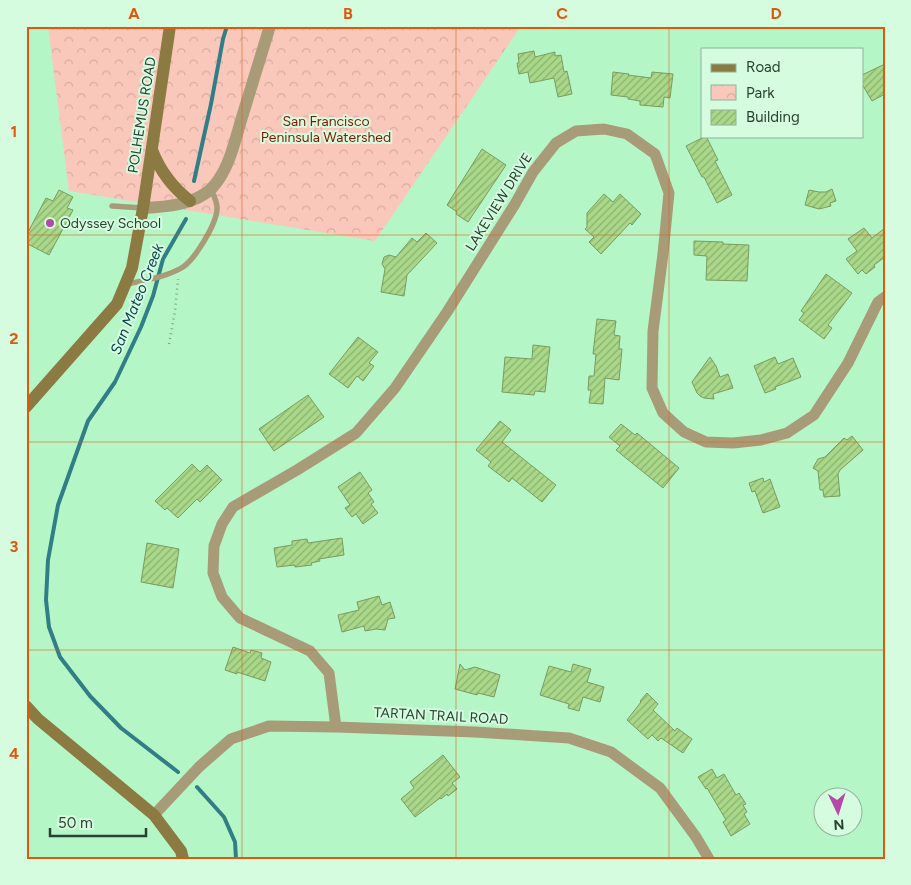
<svg xmlns="http://www.w3.org/2000/svg" width="911" height="885" viewBox="0 0 911 885" font-family="Figtree,sans-serif">
	<defs>
		<pattern id="park-crowns" width="20" height="18" patternUnits="userSpaceOnUse" patternTransform="scale(1.25)"><rect width="20" height="18" fill="#fac7bb"/><path d="M2 6a3 3 0 1 1 6 0M12 15a3 3 0 1 1 6 0" fill="none" stroke="#d6aca1"/></pattern>
		<pattern id="building-hatch" width="6" height="6" patternUnits="userSpaceOnUse" patternTransform="scale(1.25)"><rect width="6" height="6" fill="#aad889"/><path d="M-1 1l2-2M0 6l6-6M5 7l2-2" fill="none" stroke="#8ab170"/></pattern>
	</defs>
	<rect width="100%" height="100%" fill="#b5f6c7"/>
	<path fill="url(#park-crowns)" d="M 48,26 L 521,26 L 375,241 L 69,191 Z"/>
	<g fill="none" stroke-linecap="round" stroke-linejoin="round">
		<path stroke="#327e86" stroke-width="4" d="M 194,181 L 211,104 L 223,39 L 227,26
			M 178,772 L 121,728 L 90,696 L 60,657 L 49,627 L 46,600 L 48,560 L 58,505 L 88,421 L 115,382 L 141,327 L 153,296 L 163,259 L 186,219
			M 197,787 L 224,817 L 235,842 L 236,859"/>
	</g>
	<path fill="url(#building-hatch)" stroke="#799b61" d="M 534,51 L 535,57 L 555,52 L 555,56 L 561,55 L 564,72 L 567,71 L 572,94 L 558,97 L 554,78 L 530,83 L 528,72 L 519,74 L 517,63 L 519,63 L 518,54 Z
		M 885,64 L 885,94 L 872,101 L 862,84 L 862,75 Z
		M 613,72 L 629,74 L 628,75 L 651,78 L 652,72 L 673,74 L 670,98 L 664,97 L 663,107 L 640,105 L 640,101 L 628,99 L 628,97 L 611,95 Z
		M 706,136 L 718,160 L 715,161 L 732,195 L 717,203 L 704,177 L 702,177 L 686,146 Z
		M 482,149 L 506,165 L 468,222 L 456,214 L 457,212 L 447,205 Z
		M 832,189 L 836,201 L 830,203 L 831,206 L 819,209 L 805,205 L 809,190 L 819,192 L 826,192 Z
		M 59,190 L 73,197 L 67,208 L 73,210 L 49,255 L 26,243 L 26,236 L 46,198 L 53,201 Z
		M 604,194 L 613,202 L 620,194 L 641,214 L 632,225 L 630,223 L 601,254 L 589,242 L 594,237 L 585,229 L 587,227 L 587,213 Z
		M 864,228 L 872,238 L 885,228 L 885,257 L 874,265 L 875,267 L 866,274 L 862,270 L 858,274 L 846,259 L 857,251 L 848,239 Z
		M 426,233 L 437,243 L 407,275 L 404,296 L 381,292 L 385,269 L 382,264 L 384,257 L 389,255 L 396,257 L 412,238 L 417,242 Z
		M 694,241 L 723,242 L 723,244 L 749,245 L 747,281 L 706,280 L 707,256 L 694,255 Z
		M 826,274 L 852,293 L 828,325 L 832,328 L 824,339 L 799,320 L 804,313 L 801,311 Z
		M 597,319 L 616,321 L 614,335 L 620,336 L 619,349 L 622,349 L 619,380 L 605,378 L 603,404 L 589,403 L 591,390 L 588,390 L 589,376 L 594,376 L 596,354 L 593,354 Z
		M 358,337 L 378,352 L 369,363 L 374,366 L 363,381 L 357,376 L 348,388 L 329,374 Z
		M 533,345 L 550,347 L 545,392 L 535,391 L 534,395 L 502,392 L 505,357 L 532,359 Z
		M 710,357 L 716,366 L 720,377 L 728,374 L 733,388 L 713,394 L 714,399 L 704,398 L 700,396 L 697,393 L 692,382 Z
		M 775,357 L 778,364 L 793,358 L 801,377 L 775,387 L 776,389 L 765,393 L 754,366 Z
		M 308,395 L 324,417 L 274,451 L 259,429 Z
		M 500,421 L 511,430 L 502,442 L 556,485 L 542,502 L 512,478 L 509,482 L 488,466 L 491,462 L 476,450 Z
		M 621,424 L 635,435 L 637,433 L 679,468 L 663,488 L 616,450 L 620,446 L 609,437 Z
		M 852,436 L 863,450 L 840,470 L 838,474 L 840,496 L 824,497 L 823,490 L 820,490 L 818,471 L 813,468 L 818,459 L 825,457 L 844,438 L 847,440 Z
		M 192,464 L 200,472 L 207,465 L 222,480 L 200,502 L 197,499 L 178,518 L 167,508 L 165,510 L 155,501 Z
		M 360,472 L 372,490 L 368,493 L 374,502 L 371,504 L 378,513 L 363,524 L 356,514 L 352,517 L 345,508 L 350,505 L 338,487 Z
		M 763,478 L 764,482 L 770,479 L 780,507 L 763,513 L 755,491 L 752,492 L 749,483 Z
		M 342,538 L 344,555 L 319,559 L 320,561 L 311,563 L 312,565 L 295,567 L 295,565 L 277,567 L 274,548 L 292,545 L 292,541 L 307,539 L 308,543 Z
		M 147,543 L 179,549 L 173,588 L 141,582 Z
		M 379,596 L 382,605 L 390,602 L 395,618 L 388,619 L 385,630 L 376,629 L 365,631 L 364,626 L 342,632 L 338,615 L 359,610 L 357,602 Z
		M 233,647 L 250,653 L 251,650 L 262,653 L 261,658 L 271,662 L 265,681 L 237,672 L 237,674 L 225,670 Z
		M 460,664 L 465,670 L 475,667 L 500,675 L 494,697 L 478,693 L 477,695 L 455,689 Z
		M 573,664 L 591,669 L 587,682 L 604,687 L 600,702 L 583,697 L 579,711 L 568,708 L 569,704 L 540,695 L 549,666 L 571,672 Z
		M 647,693 L 658,704 L 653,710 L 675,731 L 677,728 L 692,739 L 683,753 L 661,738 L 658,741 L 652,735 L 648,739 L 627,720 L 641,702 L 640,701 Z
		M 443,755 L 460,777 L 452,783 L 457,789 L 448,796 L 447,794 L 441,799 L 440,798 L 415,817 L 401,799 L 414,788 L 410,782 Z
		M 712,769 L 717,778 L 724,774 L 736,795 L 739,793 L 746,804 L 743,805 L 747,812 L 744,814 L 750,824 L 731,836 L 723,822 L 726,820 L 707,788 L 706,789 L 698,777 Z"/>
	<g fill="none" stroke-linecap="round" stroke-linejoin="round">
		<path stroke="#78a886" stroke-width="2.5" stroke-dasharray="1 4" stroke-linecap="butt" d="M 169,344 L 175,311 L 178,279"/>
		<path stroke="#a89c78" stroke-width="5.5" d="M 112,206 L 143,208
			M 127,284 C 145,280 167,277 183,267 C 195,259 218,222 217,207 C 217,202 213,194 211,189"/>
		<path stroke="#a89c78" stroke-width="11" d="M 336,727 L 329,673 L 310,651 L 240,618 L 222,597 L 213,573 L 214,546 L 222,524 L 233,507 L 297,470 L 356,433 L 395,388 L 447,312 L 515,204 L 533,172 L 556,143 L 576,131 L 604,129 L 627,134 L 655,154 L 669,193 L 663,254 L 653,331 L 652,388 L 663,413 L 684,432 L 706,442 L 733,443 L 761,440 L 787,433 L 814,415 L 848,363 L 878,302 L 885,297
			M 154,815 L 199,767 L 231,739 L 269,726 L 336,727 L 475,732 L 569,738 L 611,752 L 660,788 L 696,837 L 709,859"/>
		<path stroke="#a89c78" stroke-width="12" d="M 143,208 C 165,207 195,205 212,188 C 230,169 235,139 243,114 C 252,85 261,56 270,26"/>
		<path stroke="#8b7a41" stroke-width="12" d="M 152,150 C 160,171 172,187 190,201
			M 26,407 L 117,304 L 132,268 L 143,208 L 170,26
			M 26,706 L 38,719 L 154,815 L 181,851 L 183,859"/>
	</g>
	<path fill="none" stroke="#de580e" stroke-width="1" stroke-opacity="0.55" d="M 242,26 L 242,859M 456,26 L 456,859M 669,26 L 669,859M 26,235 L 885,235M 26,442 L 885,442M 26,650 L 885,650"/>
	<circle fill="#b648a7" stroke="#d6fce0" stroke-width="2" cx="50" cy="223" r="5"/>
	<g text-anchor="middle" dominant-baseline="central" stroke-width="4" stroke-linejoin="round" paint-order="stroke">
		<g font-size="14" fill="#284230" stroke="#d6fce0">
			<text transform="translate(142 115) rotate(-81)">POLHEMUS ROAD</text>
			<text transform="translate(499 202) rotate(-58)">LAKEVIEW DRIVE</text>
			<text transform="translate(441 716) rotate(3)">TARTAN TRAIL ROAD</text>
		</g>
		<g font-size="14" fill="#821700" stroke="#d6fce0">
			<text x="326" y="121">San Francisco<tspan x="326" dy="16">Peninsula Watershed</tspan></text>
		</g>
		<g font-size="14" fill="#284230" stroke="#d6fce0" text-anchor="start">
			<text x="60" y="223">Odyssey School</text>
		</g>
		<g font-size="15" font-style="italic" fill="#06424c" stroke="#d6fce0">
			<text transform="translate(137 299) rotate(-68)">San Mateo Creek</text>
		</g>
	</g>
	<rect width="911" height="885" fill="none" stroke="#d6fce0" stroke-width="55"/>
	<rect x="701" y="48" width="162" height="90" fill="#d6fce0" stroke="#90b29a"/>
	<rect x="711" y="64" width="25" height="8" fill="#8b7a41" stroke="#90b29a"/>
	<text x="746" y="72" font-size="15" fill="#284230">Road</text>
	<rect x="711" y="85" width="25" height="15" fill="url(#park-crowns)" stroke="#90b29a"/>
	<text x="746" y="98" font-size="15" fill="#284230">Park</text>
	<rect x="711" y="110" width="25" height="15" fill="url(#building-hatch)" stroke="#90b29a"/>
	<text x="746" y="122" font-size="15" fill="#284230">Building</text>
	<g transform="translate(838 812) rotate(176)"><circle r="24" fill="#d6fce0" stroke="#90b29a"/>
	<path d="M0-4L9 19L0 12L-9 19Z" fill="#b648a7"/>
	<text y="-8" font-size="14" font-weight="bold" text-anchor="middle" fill="#284230">N</text>
	</g>
	<path d="M50 828v8h96v-8" fill="none" stroke="#284230" stroke-width="2.5"/>
	<text x="58" y="828" font-size="15" fill="#284230" stroke="#d6fce0" stroke-width="4" paint-order="stroke">50 m</text>
	<rect x="28" y="28" width="856" height="830" fill="none" stroke="#de580e" stroke-width="2"/>
	<g font-size="16" text-anchor="middle" font-weight="bold" fill="#de580e">
		<text x="134" y="19">A</text>
		<text x="348" y="19">B</text>
		<text x="562" y="19">C</text>
		<text x="776" y="19">D</text>
		<text x="14" y="137">1</text>
		<text x="14" y="344">2</text>
		<text x="14" y="552">3</text>
		<text x="14" y="759">4</text>
	</g>
</svg>
